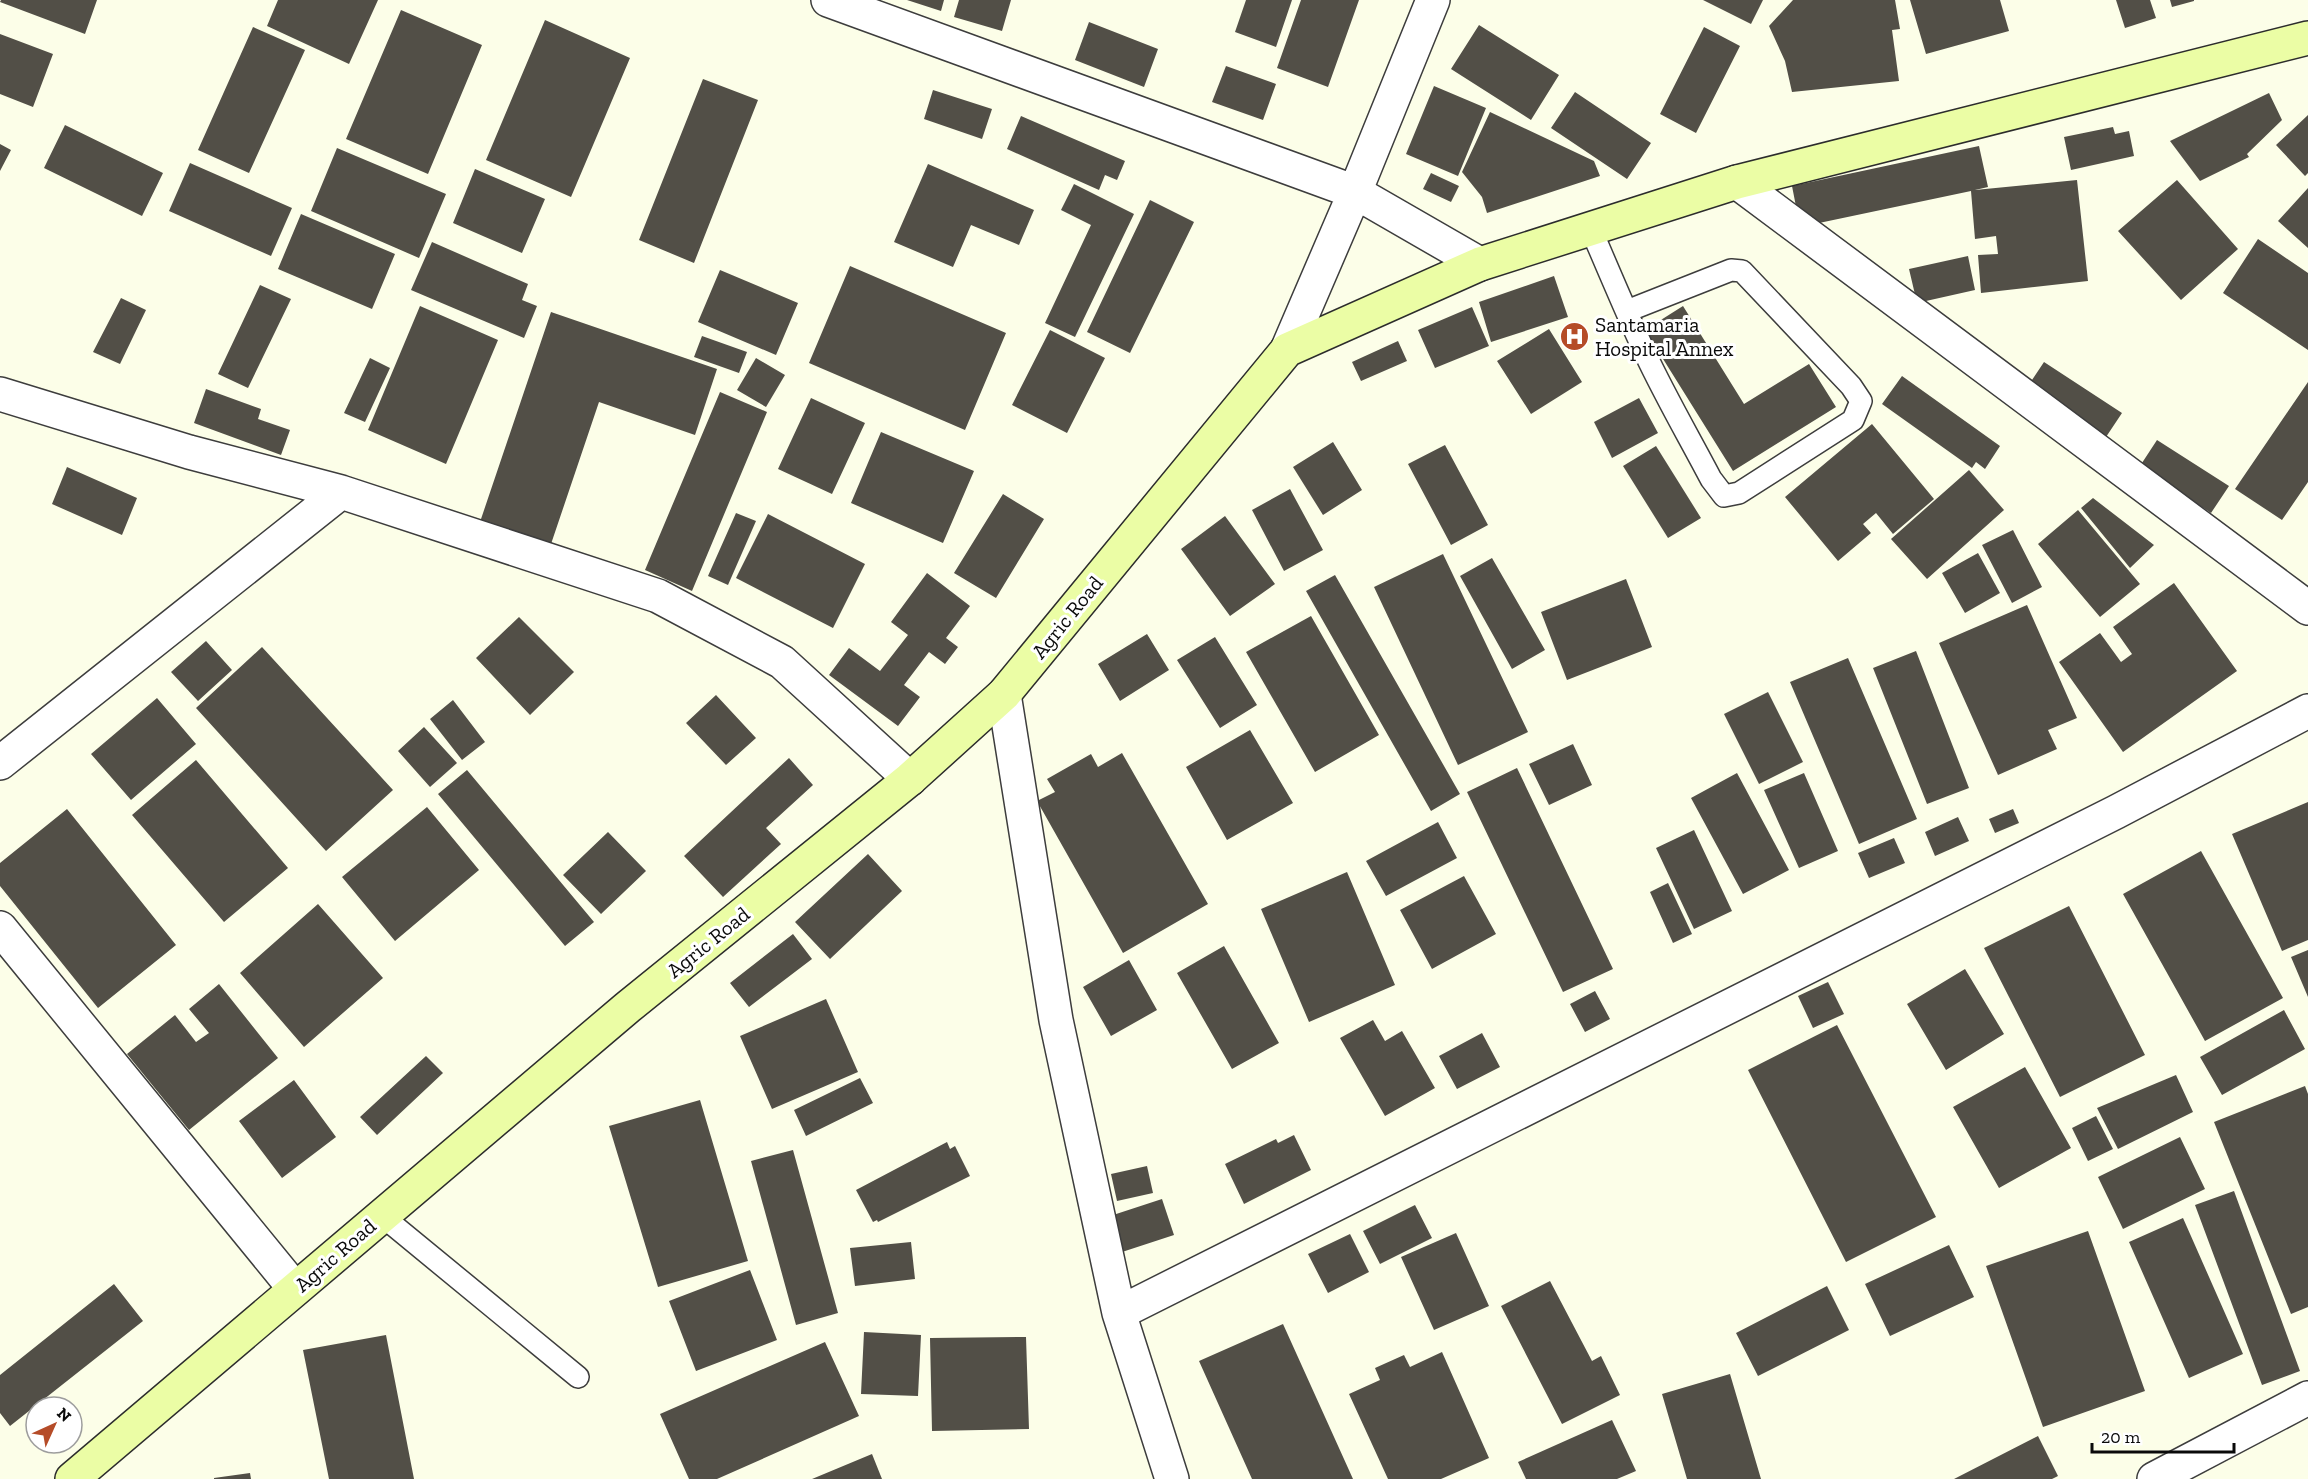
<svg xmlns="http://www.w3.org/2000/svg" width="2308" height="1479" viewBox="0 0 2308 1479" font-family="'Zilla Slab',serif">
	<rect width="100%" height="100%" fill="#fcfee8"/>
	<path fill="#524f47" d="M 1,0 L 97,0 L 85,34 L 0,2 Z
		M 278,0 L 378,0 L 349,64 L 267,26 Z
		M 907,0 L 944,0 L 941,11 Z
		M 959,0 L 1011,0 L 1002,31 L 954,17 Z
		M 1246,0 L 1292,0 L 1276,47 L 1235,32 Z
		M 1301,0 L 1359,0 L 1328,87 L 1277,68 Z
		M 1703,0 L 1763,0 L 1751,24 Z
		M 1793,0 L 1895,0 L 1900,29 L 1892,30 L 1899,81 L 1792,92 L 1785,61 L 1769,26 Z
		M 1910,0 L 2000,0 L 2009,31 L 1926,54 Z
		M 2116,0 L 2150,0 L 2156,18 L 2125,28 Z
		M 2170,0 L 2194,0 L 2194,1 L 2172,7 Z
		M 401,10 L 482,45 L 428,174 L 346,139 Z
		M 545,20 L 630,58 L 571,197 L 486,160 Z
		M 1089,22 L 1158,49 L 1144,87 L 1075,60 Z
		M 1479,25 L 1559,75 L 1531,120 L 1451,69 Z
		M 253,27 L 305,50 L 249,173 L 198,150 Z
		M 1704,27 L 1740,46 L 1696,133 L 1660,114 Z
		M 0,34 L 53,54 L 33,107 L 0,94 Z
		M 1226,66 L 1276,84 L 1263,120 L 1212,102 Z
		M 703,79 L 758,100 L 694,263 L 639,240 Z
		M 1434,86 L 1486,108 L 1458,176 L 1406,154 Z
		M 933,90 L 992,109 L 982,139 L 924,119 Z
		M 1575,92 L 1651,143 L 1627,179 L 1551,128 Z
		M 2269,93 L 2282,120 L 2247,154 L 2249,157 L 2200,181 L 2170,141 Z
		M 1490,112 L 1594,161 L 1600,176 L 1487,213 L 1482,197 L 1462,172 Z
		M 2308,115 L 2308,173 L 2305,176 L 2276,145 Z
		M 1021,116 L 1125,161 L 1117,180 L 1105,175 L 1099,190 L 1007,149 Z
		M 65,125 L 163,173 L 142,216 L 44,168 Z
		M 2113,127 L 2115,134 L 2129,131 L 2134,156 L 2071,170 L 2064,137 Z
		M 0,144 L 11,150 L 0,171 Z
		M 1979,146 L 1988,187 L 1975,190 L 2077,180 L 2088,281 L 1981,293 L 1978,255 L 1998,254 L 1996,236 L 1975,239 L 1971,191 L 1800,227 L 1792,186 Z
		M 337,148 L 446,194 L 419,258 L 311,211 Z
		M 190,163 L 292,208 L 271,256 L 169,211 Z
		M 928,164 L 1034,210 L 1019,245 L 971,225 L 953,267 L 894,242 Z
		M 475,169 L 545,199 L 522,253 L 453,223 Z
		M 1431,173 L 1459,186 L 1451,202 L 1423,189 Z
		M 2177,180 L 2238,249 L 2181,300 L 2118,231 Z
		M 1074,184 L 1134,214 L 1075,337 L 1045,323 L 1091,225 L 1061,210 Z
		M 2308,188 L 2308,248 L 2278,221 Z
		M 1150,200 L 1194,222 L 1130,353 L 1087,332 Z
		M 301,214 L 395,254 L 372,309 L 278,269 Z
		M 2258,239 L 2308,273 L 2308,350 L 2223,293 Z
		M 432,242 L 528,284 L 522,300 L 537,306 L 524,338 L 411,290 Z
		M 1968,256 L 1975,290 L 1917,303 L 1909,269 Z
		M 850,266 L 1006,333 L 965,430 L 809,363 Z
		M 720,270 L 798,303 L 776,355 L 698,322 Z
		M 1554,276 L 1568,317 L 1491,342 L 1479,302 Z
		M 260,285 L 291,299 L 248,388 L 218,374 Z
		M 121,298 L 146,310 L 120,364 L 93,352 Z
		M 420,306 L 498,340 L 446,464 L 368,430 Z
		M 1683,306 L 1744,404 L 1809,364 L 1836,407 L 1733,471 L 1645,330 Z
		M 1472,307 L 1489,346 L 1435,368 L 1418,330 Z
		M 551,312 L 717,369 L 695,435 L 599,402 L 550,547 L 480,522 Z
		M 1549,329 L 1582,382 L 1531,414 L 1497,361 Z
		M 1050,330 L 1105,358 L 1067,433 L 1012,405 Z
		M 702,336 L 747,352 L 739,373 L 694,357 Z
		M 1398,341 L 1407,361 L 1361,381 L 1352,362 Z
		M 370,358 L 390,368 L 365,422 L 344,413 Z
		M 756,358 L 785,375 L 766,407 L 737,390 Z
		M 2044,362 L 2122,413 L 2106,437 L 2028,386 Z
		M 1902,376 L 2000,446 L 1985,469 L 1976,462 L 1972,468 L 1882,404 Z
		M 2308,382 L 2308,482 L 2282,520 L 2235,489 Z
		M 206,389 L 261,409 L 258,419 L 290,430 L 281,455 L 194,423 Z
		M 720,392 L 767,412 L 692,591 L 645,570 Z
		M 811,398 L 865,423 L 832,494 L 778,469 Z
		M 1639,398 L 1658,433 L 1612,458 L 1594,422 Z
		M 1872,424 L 1934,499 L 1893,534 L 1876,513 L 1863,524 L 1871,533 L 1838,561 L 1785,497 Z
		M 881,432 L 974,471 L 943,543 L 851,503 Z
		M 2157,440 L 2229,486 L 2211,513 L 2140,466 Z
		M 1333,442 L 1362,490 L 1323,515 L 1293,467 Z
		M 1445,445 L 1488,525 L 1451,545 L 1408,464 Z
		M 1656,446 L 1701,518 L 1668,538 L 1623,466 Z
		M 67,467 L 137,498 L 122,535 L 52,504 Z
		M 1969,470 L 2004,510 L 1927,579 L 1891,539 Z
		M 1290,489 L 1323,550 L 1284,571 L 1252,510 Z
		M 1003,494 L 1044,519 L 996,598 L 954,573 Z
		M 2093,498 L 2154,545 L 2130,568 L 2081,508 Z
		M 2078,510 L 2140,584 L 2100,617 L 2038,544 Z
		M 736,513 L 756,521 L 728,585 L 708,576 Z
		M 768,514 L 865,564 L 833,628 L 736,578 Z
		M 1225,516 L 1275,584 L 1230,616 L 1181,549 Z
		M 2013,530 L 2042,587 L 2012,603 L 1982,545 Z
		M 1978,553 L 2000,593 L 1965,613 L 1942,573 Z
		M 1443,554 L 1528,732 L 1458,765 L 1374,587 Z
		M 1492,558 L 1545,650 L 1512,669 L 1460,576 Z
		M 927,573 L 970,606 L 946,638 L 958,647 L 945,664 L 929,652 L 904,685 L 920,697 L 898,726 L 829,675 L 849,648 L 880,671 L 908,635 L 891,622 Z
		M 1335,575 L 1460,794 L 1431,811 L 1306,591 Z
		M 1626,579 L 1652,647 L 1567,680 L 1541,612 Z
		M 2174,583 L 2237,671 L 2123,752 L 2059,662 L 2100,633 L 2121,662 L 2132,654 L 2113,627 Z
		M 2027,605 L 2077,718 L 2048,730 L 2057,749 L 1998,775 L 1939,643 Z
		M 1311,616 L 1379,735 L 1315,772 L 1246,652 Z
		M 519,617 L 574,672 L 530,715 L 476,658 Z
		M 1147,634 L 1169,670 L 1120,701 L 1098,664 Z
		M 1215,637 L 1257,705 L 1220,728 L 1177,660 Z
		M 206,641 L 232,670 L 198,701 L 171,672 Z
		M 262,647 L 393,790 L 326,851 L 196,708 Z
		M 1916,651 L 1969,788 L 1927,804 L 1873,668 Z
		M 1848,658 L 1917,819 L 1859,844 L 1790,682 Z
		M 1768,692 L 1803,762 L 1759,784 L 1724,714 Z
		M 716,695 L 756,738 L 726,765 L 686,723 Z
		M 157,698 L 196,744 L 131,800 L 91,754 Z
		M 453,700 L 485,742 L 462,760 L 430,719 Z
		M 424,727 L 457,763 L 430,787 L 398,751 Z
		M 1250,730 L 1293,803 L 1227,840 L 1186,767 Z
		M 1573,744 L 1592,785 L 1549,805 L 1529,764 Z
		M 1122,753 L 1208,904 L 1123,953 L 1037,801 L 1055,792 L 1047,779 L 1091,754 L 1098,767 Z
		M 789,758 L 813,785 L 766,828 L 781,844 L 723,897 L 684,856 Z
		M 196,760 L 288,868 L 224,922 L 132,815 Z
		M 1517,768 L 1613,969 L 1563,992 L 1467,792 Z
		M 467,770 L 594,922 L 565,946 L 438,794 Z
		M 1737,773 L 1789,870 L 1743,894 L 1691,798 Z
		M 1804,773 L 1838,851 L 1799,868 L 1764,790 Z
		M 2308,802 L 2308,940 L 2282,951 L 2232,834 Z
		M 427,807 L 479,870 L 395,941 L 342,877 Z
		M 67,809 L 176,945 L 98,1008 L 0,886 L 0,863 Z
		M 2013,809 L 2019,823 L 1995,833 L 1989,819 Z
		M 1958,817 L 1969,841 L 1935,856 L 1925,832 Z
		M 1438,822 L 1457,858 L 1386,896 L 1366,861 Z
		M 1694,830 L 1732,911 L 1694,929 L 1656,848 Z
		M 608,832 L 646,871 L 601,914 L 563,875 Z
		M 1894,838 L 1905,863 L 1869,878 L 1858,853 Z
		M 2201,851 L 2283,998 L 2205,1041 L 2123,894 Z
		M 868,854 L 902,891 L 830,959 L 795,922 Z
		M 1347,872 L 1395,985 L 1309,1022 L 1261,909 Z
		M 1464,876 L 1496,934 L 1432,969 L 1400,910 Z
		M 1668,883 L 1692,934 L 1673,943 L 1650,892 Z
		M 318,904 L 383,978 L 304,1047 L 240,973 Z
		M 2069,906 L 2145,1055 L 2060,1097 L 1984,948 Z
		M 793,934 L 812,959 L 749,1007 L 730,983 Z
		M 1224,946 L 1279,1043 L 1232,1069 L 1177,973 Z
		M 2308,950 L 2308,997 L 2291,957 Z
		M 1129,960 L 1157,1010 L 1111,1036 L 1083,987 Z
		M 1965,969 L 2004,1034 L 1946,1070 L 1907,1004 Z
		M 1828,982 L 1844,1014 L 1813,1028 L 1798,996 Z
		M 219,984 L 278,1058 L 189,1130 L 127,1054 L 175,1015 L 196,1042 L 209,1033 L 189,1009 Z
		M 1595,991 L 1610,1019 L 1585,1032 L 1570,1004 Z
		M 826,999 L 858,1072 L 772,1109 L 740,1036 Z
		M 2284,1010 L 2305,1049 L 2222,1095 L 2200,1057 Z
		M 1373,1020 L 1385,1041 L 1402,1031 L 1435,1088 L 1385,1116 L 1340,1038 Z
		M 1837,1025 L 1936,1217 L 1846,1262 L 1748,1070 Z
		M 1482,1033 L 1500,1067 L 1457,1089 L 1439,1056 Z
		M 426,1056 L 443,1073 L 377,1135 L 360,1117 Z
		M 2025,1067 L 2071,1148 L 1999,1188 L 1953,1107 Z
		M 2176,1075 L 2193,1112 L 2118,1149 L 2097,1108 Z
		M 860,1078 L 873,1103 L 806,1136 L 794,1110 Z
		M 294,1080 L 336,1137 L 282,1178 L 239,1121 Z
		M 2305,1086 L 2308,1094 L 2308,1307 L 2291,1314 L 2214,1122 Z
		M 700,1100 L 748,1261 L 658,1287 L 609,1126 Z
		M 2096,1116 L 2113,1149 L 2088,1161 L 2072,1128 Z
		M 1294,1135 L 1311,1170 L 1244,1204 L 1225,1164 L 1276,1139 L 1278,1143 Z
		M 2180,1137 L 2205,1189 L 2123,1229 L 2098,1177 Z
		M 947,1142 L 950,1149 L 955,1146 L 970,1176 L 878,1222 L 877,1220 L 873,1222 L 856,1190 Z
		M 793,1150 L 838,1313 L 796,1325 L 751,1161 Z
		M 1147,1166 L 1153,1193 L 1117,1201 L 1111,1174 Z
		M 2234,1191 L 2300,1371 L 2262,1385 L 2195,1205 Z
		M 1162,1199 L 1174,1235 L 1119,1253 L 1107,1217 Z
		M 1415,1205 L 1432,1238 L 1380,1264 L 1363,1231 Z
		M 2183,1218 L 2243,1354 L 2189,1378 L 2129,1242 Z
		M 2088,1231 L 2145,1391 L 2043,1427 L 1986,1266 Z
		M 1456,1233 L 1489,1306 L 1434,1330 L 1401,1257 Z
		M 1350,1234 L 1369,1272 L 1328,1293 L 1308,1254 Z
		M 911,1242 L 915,1279 L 855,1286 L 850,1248 Z
		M 1949,1245 L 1974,1297 L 1890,1336 L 1865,1284 Z
		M 750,1270 L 777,1340 L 696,1371 L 669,1301 Z
		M 1550,1281 L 1592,1361 L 1601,1356 L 1620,1395 L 1562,1424 L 1501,1306 Z
		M 114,1284 L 143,1321 L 10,1426 L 0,1413 L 0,1375 Z
		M 1827,1286 L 1849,1330 L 1758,1376 L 1736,1333 Z
		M 1283,1324 L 1353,1479 L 1252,1479 L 1199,1361 Z
		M 864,1332 L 921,1335 L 918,1396 L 861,1394 Z
		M 386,1335 L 414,1479 L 329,1479 L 303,1350 Z
		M 1026,1337 L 1029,1429 L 932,1431 L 930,1338 Z
		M 825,1342 L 859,1416 L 717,1479 L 689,1479 L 660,1414 Z
		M 1442,1352 L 1489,1458 L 1441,1479 L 1388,1479 L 1349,1394 L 1380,1380 L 1375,1368 L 1404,1355 L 1410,1367 Z
		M 1730,1374 L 1761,1479 L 1687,1479 L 1662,1394 Z
		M 1612,1420 L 1636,1471 L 1617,1479 L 1526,1479 L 1518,1462 Z
		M 2038,1436 L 2058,1476 L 2052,1479 L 1954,1479 Z
		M 872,1454 L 882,1479 L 812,1479 Z
		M 250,1473 L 251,1479 L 214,1479 L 214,1478 Z"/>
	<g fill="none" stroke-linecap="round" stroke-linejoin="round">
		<defs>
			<path id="lane" d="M 1590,227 C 1608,269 1626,312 1645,353 C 1665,396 1689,437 1711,479 L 1724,496 L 1739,493 L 1853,420 L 1861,401 L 1851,386 L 1742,271 L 1731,270 L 1627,311
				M 381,1215 L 578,1377"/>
			<path id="street" d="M 828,0 L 1355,192 L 1480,264
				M 1737,182 L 2308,608
				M 1287,350 L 1355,192 L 1433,0
				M 0,394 L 189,452 L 341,492 L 658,596 L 782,662 L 910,779
				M 1004,694 L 1056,1020 L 1119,1313 L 1172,1479
				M 0,763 L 341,492
				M 0,928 L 295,1289
				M 1119,1313 L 2116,812 L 2308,711
				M 2154,1479 L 2308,1398"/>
			<path id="secondary" d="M 72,1479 L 628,1007 L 910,779 L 1004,694 L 1287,350 L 1480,264 L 1737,182 L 2308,38"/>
		</defs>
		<use href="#lane" stroke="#3d3d3d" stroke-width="24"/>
		<use href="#street" stroke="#3d3d3d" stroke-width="36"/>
		<use href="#secondary" stroke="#2c2c2c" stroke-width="36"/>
		<use href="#lane" stroke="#fff" stroke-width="21"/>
		<use href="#street" stroke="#fff" stroke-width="33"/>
		<use href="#secondary" stroke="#ebfda5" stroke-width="33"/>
	</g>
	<defs>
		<symbol id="hospital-disc" viewBox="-11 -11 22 22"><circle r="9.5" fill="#b54c28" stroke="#fff"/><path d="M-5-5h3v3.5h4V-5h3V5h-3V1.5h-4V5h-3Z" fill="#fff"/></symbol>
	</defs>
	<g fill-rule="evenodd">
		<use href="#hospital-disc" x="1558" y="320" width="33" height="33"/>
	</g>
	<g text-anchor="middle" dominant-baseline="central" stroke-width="6" stroke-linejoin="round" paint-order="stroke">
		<g font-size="21" fill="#0a0a0a" stroke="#fff" text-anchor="start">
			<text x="1595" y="324">Santamaria<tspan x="1595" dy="24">Hospital Annex</tspan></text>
		</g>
		<g font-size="21" fill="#0a0a0a" stroke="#fff">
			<text transform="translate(1067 617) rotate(-51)">Agric Road</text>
			<text transform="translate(708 942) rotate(-39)">Agric Road</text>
			<text transform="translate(335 1255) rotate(-41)">Agric Road</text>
		</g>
	</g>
	<g transform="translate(54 1425) rotate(45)"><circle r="28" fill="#ffffff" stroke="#9d9d9d" stroke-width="1.5"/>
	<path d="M0-4.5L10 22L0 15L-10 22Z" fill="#b54c28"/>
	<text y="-9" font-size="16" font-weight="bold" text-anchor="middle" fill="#0a0a0a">N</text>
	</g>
	<path d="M2092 1443v9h142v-9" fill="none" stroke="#0a0a0a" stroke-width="3"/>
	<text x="2101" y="1443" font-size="18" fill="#0a0a0a" stroke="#ffffff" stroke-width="4.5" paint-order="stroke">20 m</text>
</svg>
